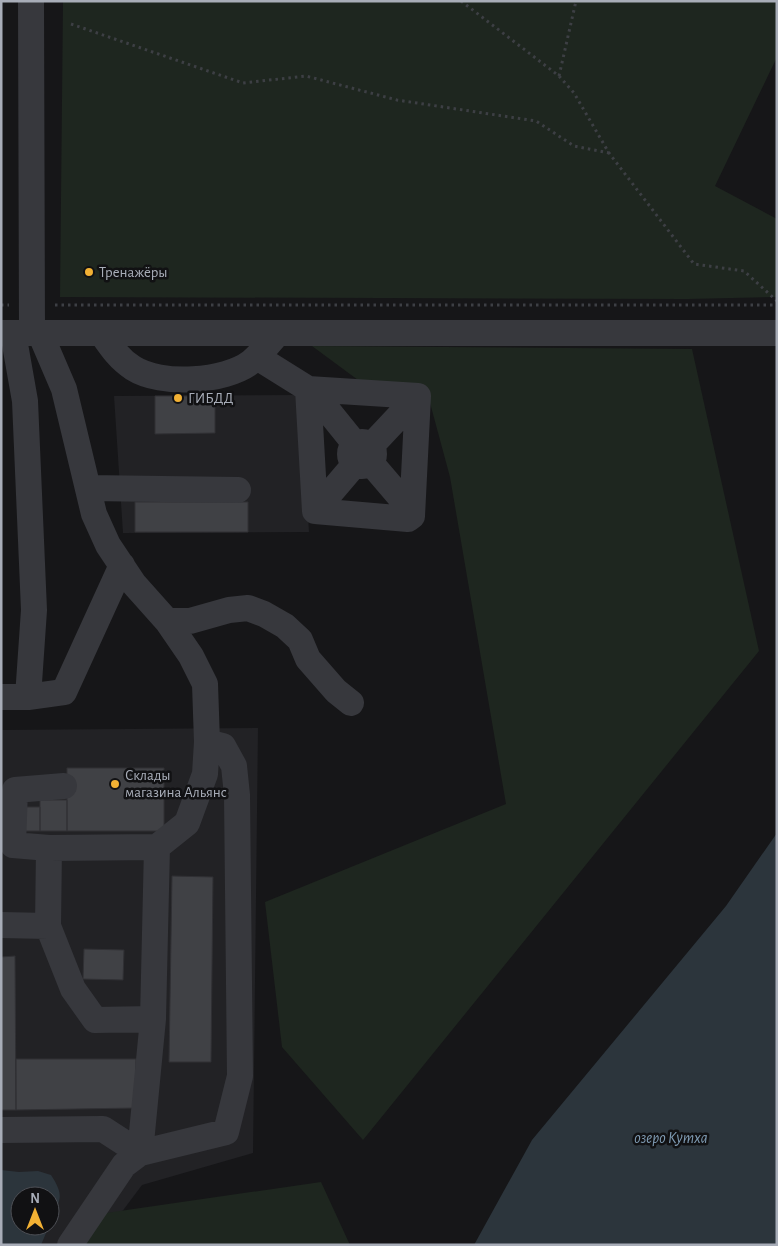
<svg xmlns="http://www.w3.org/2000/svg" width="778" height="1246" viewBox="0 0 778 1246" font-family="'Alegreya Sans',sans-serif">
	<rect width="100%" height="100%" fill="#161618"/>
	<path fill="#222225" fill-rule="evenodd" d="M 301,395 L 309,532 L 123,533 L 114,396 Z
		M 258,728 L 253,1153 L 142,1185 L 97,1245 L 1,1245 L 1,730 ZM 20,1196 L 50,1196 L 50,1226 L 20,1226 Z"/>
	<path fill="#1e261f" d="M 63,1 L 777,1 L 777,57 L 715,186 L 777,219 L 777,297 L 687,299 L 60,297 Z
		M 312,346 L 692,349 L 759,651 L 363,1140 L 282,1047 L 265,902 L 506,804 L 450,477 L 426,388 L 358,380 Z
		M 321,1182 L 350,1245 L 82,1245 L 106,1213 Z"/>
	<path fill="#2c353c" d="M 777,833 L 777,1245 L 474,1245 L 532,1140 L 726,906 Z
		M 1,1170 L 19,1172 L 38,1171 L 51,1175 C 66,1198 59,1200 50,1223 L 50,1196 L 20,1196 L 20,1226 L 49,1226 L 41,1245 L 1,1245 Z"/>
	<path fill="#404145" stroke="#303034" d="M 155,396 L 215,396 L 215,433 L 155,434 Z
		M 135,502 L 248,502 L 248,532 L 135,532 Z
		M 67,768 L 164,768 L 164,831 L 67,831 Z
		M 40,800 L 67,800 L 67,831 L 40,831 Z
		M 22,807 L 40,807 L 40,831 L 22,831 Z
		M 172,876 L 213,877 L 211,1062 L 169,1062 Z
		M 84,949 L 124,950 L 123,980 L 83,979 Z
		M 15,956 L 16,1110 L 1,1110 L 1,957 Z
		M 16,1059 L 136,1059 L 135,1108 L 16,1110 Z"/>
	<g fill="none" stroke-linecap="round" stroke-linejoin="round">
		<path stroke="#3d3f44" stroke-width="3" stroke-dasharray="2.5 4" stroke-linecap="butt" d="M 461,1 L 559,76 L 574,93 L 609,153 L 694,264 L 744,271 L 777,301
			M 71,24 L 243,83 L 306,76 L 397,100 L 536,121 L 574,146 L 609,153
			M 559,76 L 576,1
			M 1,305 L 9,305
			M 55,305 L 777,305"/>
		<path stroke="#37383d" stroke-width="26" d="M 31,1 L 32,333
			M 1,333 L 777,333
			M 40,333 L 64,389 L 94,514 L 108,545 L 134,584 L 167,621 L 191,656 L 205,684 L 207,742 L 205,774 L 187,823 L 157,847 L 153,1019 L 95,1020 L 73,989 L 48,926 L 49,848 L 13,845 L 15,790 L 64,786
			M 102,334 C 111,347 119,359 133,368 C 161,386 225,382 251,362 C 261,354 269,343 277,334
			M 257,357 L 313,392 L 355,444
			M350 454a12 12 0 1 1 24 0a12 12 0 1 1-24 0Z
			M 371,446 L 418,396
			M 371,463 L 412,511
			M 88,488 L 238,490
			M 315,511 L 308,389 L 418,396 L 412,516 L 408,519 L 315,511 L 355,464
			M 167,621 L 190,621 L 229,610 L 248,608 L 264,614 L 285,626 L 300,640 L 308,659 L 336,691 L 351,703
			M 1,697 L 28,697 L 34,610 L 25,401 L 13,333
			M 28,697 L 64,692 L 122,565
			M 49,848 L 157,847
			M 1,925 L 48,926
			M 1,1130 L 103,1129 L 140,1153 L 153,1019
			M 70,1245 L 124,1165 L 140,1153 L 226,1132 L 240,1076 L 237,795 L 234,766 L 223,746 L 207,742"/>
	</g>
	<g fill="#f2b134" stroke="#111113" stroke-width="2">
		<circle cx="89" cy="272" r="5"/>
		<circle cx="178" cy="398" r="5"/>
		<circle cx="115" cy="784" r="5"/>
	</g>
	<g text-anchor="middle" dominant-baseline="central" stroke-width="5" stroke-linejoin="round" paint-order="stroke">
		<g font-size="15" fill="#a8adb8" stroke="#111113" text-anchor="start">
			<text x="99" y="272">Тренажёры</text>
			<text x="188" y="398">ГИБДД</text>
			<text x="125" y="775">Склады<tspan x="125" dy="17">магазина Альянс</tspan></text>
		</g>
		<g font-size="16" font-style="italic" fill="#7f9bb3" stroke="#111113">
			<text x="671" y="1138">озеро Кутха</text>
		</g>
	</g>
	<rect width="778" height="1246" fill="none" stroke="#a8adb8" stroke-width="5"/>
	<g transform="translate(35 1211)"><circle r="24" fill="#111113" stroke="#4d4f55"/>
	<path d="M0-4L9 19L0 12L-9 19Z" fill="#f2b134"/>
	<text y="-8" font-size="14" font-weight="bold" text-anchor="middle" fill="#a8adb8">N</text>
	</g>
</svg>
